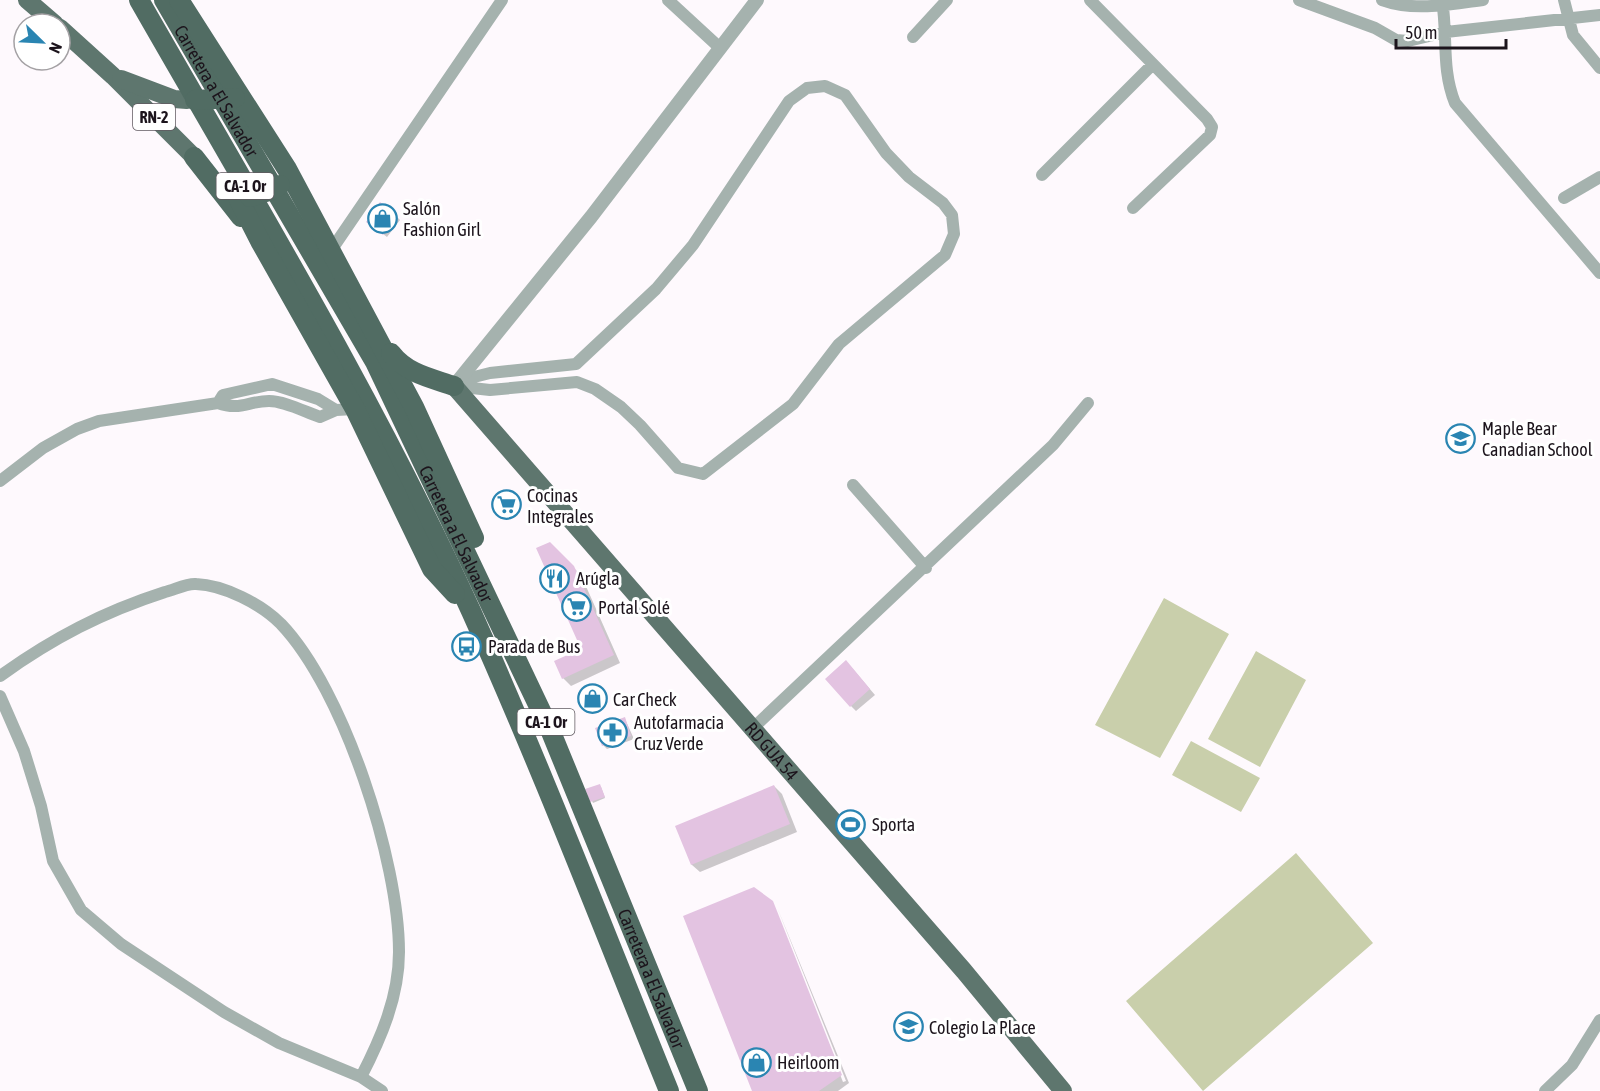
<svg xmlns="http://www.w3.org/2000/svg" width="1600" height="1091" viewBox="0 0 1600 1091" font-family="'Asap Condensed',sans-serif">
	<rect width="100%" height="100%" fill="#fef9fd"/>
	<path fill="#c9cfab" d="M 1164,598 L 1229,634 L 1160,758 L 1095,725 Z
		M 1256,651 L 1306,680 L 1260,767 L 1208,739 Z
		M 1191,741 L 1260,778 L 1241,812 L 1172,775 Z
		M 1296,853 L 1373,943 L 1203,1091 L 1126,1001 Z"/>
	<path fill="#0003" d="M 396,216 L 400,220 L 387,237 L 371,225 Z
		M 549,544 L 581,575 L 620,663 L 571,686 L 563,678 L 583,649 Z
		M 852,668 L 875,695 L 856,711 L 851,706 Z
		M 625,719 L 634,739 L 607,749 L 603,745 Z
		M 774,786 L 782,794 L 797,832 L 700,872 L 692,865 L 677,827 Z
		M 601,787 L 605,798 L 593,803 L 587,790 Z
		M 772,902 L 843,1082 L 846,1081 L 777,907 L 849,1083 L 838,1091 L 754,1091 Z"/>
	<path fill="#e3c3e1" d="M 380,202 L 397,215 L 383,235 L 366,222 Z
		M 550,542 L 574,566 L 614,655 L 562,679 L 554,661 L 581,649 L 536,548 Z
		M 846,660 L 870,689 L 850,707 L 825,679 Z
		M 625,717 L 631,736 L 602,746 L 595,728 Z
		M 600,784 L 605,797 L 590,802 L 585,789 Z
		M 774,785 L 790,824 L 691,865 L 675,826 Z
		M 754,887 L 773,901 L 842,1075 L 819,1091 L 752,1091 L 683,916 Z"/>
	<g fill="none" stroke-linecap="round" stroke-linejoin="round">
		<path stroke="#a5b2ae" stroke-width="12" d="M 668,0 L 720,48
			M 1090,0 L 1207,119 L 1212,127 L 1210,135 L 1133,208
			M 1299,0 L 1375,28 L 1396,40 L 1408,41 L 1446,32 L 1600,15
			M 1382,0 C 1415,12 1449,4 1483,0
			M 1442,0 C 1448,36 1441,68 1455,103 L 1600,273
			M 1564,0 L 1573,35 L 1600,68
			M 913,37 L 947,0
			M 825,86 L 845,95 L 886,153 L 909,177 L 943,203 L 952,215 L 954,234 L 945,255 L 839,344 L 793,404 L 703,474 L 678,468 L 640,425 L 621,407 L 595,389 L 577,382 L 490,390 L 454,386 L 474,377 L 490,373 L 576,364 L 656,289 L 693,245 L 789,101 L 807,88 Z
			M 1042,175 L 1153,64
			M 1564,198 L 1600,177
			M 330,252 L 502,0
			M 218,403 L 223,395 L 272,384 L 318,399 L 336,410
			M 0,481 L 43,448 L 77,429 L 99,421 L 218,403 C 240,411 248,401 269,401 C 285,401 305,412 320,417 L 336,410 L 355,409
			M 853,485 L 926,568
			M 0,676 C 53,638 103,612 165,592 C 174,590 187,583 196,584 C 224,585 261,604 281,624 C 344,690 399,861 399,952 C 399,997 381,1038 361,1077
			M 0,696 L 24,751 L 41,806 L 53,861 L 81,910 L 121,944 L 224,1012 L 279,1043 L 361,1077 L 382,1091
			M 752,729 L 1053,445 L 1088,403
			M 1545,1091 L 1572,1065 L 1600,1020"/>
		<path stroke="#a5b2ae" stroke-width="14" d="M 454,386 L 591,217 L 757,0"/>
		<g stroke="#5e766e" stroke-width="18">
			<path d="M 27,0 L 55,24"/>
			<path d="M 60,28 L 113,76 L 194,157"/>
			<path d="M 121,79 L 174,99 L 187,100"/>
			<path id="s1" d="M 454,386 L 964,971 L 1063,1091"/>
		</g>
		<g stroke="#516c63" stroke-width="20">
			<path d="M 139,0 C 254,201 375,400 471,611 C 542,769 604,931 669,1091"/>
			<path id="s2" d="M 164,0 L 375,362 L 551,732 L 698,1091"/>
			<path d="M 179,0 L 287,169 L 414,407 L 474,538"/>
			<path d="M 194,157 L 241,217"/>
			<path d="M 238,198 L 260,241 L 355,409 L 432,569 L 455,594"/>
			<path d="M 391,353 C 407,374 431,378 454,386"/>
		</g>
		<path stroke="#516c63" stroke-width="20" d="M 195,100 L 235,98
			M 250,197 L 272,190 L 280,185"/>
	</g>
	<defs>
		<symbol id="shop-ring" viewBox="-11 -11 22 22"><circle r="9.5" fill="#fff" stroke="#2a85b2" stroke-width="1.5"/><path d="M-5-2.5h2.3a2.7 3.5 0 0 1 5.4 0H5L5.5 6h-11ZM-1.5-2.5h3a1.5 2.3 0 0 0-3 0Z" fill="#2a85b2"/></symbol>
		<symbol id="school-ring" viewBox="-11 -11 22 22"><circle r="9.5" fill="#fff" stroke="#2a85b2" stroke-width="1.5"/><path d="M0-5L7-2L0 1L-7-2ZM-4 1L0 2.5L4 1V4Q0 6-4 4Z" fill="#2a85b2"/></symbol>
		<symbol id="supermarket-ring" viewBox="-11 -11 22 22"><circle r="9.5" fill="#fff" stroke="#2a85b2" stroke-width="1.5"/><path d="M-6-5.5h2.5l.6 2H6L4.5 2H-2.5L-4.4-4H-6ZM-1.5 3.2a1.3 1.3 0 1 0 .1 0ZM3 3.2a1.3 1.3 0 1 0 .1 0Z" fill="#2a85b2"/></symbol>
		<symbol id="restaurant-ring" viewBox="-11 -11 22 22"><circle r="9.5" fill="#fff" stroke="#2a85b2" stroke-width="1.5"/><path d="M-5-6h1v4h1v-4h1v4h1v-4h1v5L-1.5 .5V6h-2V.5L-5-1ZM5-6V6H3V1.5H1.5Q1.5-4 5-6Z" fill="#2a85b2"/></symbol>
		<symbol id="bus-ring" viewBox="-11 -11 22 22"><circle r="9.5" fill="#fff" stroke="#2a85b2" stroke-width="1.5"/><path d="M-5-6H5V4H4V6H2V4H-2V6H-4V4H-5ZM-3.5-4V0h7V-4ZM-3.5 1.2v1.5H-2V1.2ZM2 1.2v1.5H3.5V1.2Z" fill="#2a85b2"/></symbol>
		<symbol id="pharmacy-ring" viewBox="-11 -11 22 22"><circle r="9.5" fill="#fff" stroke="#2a85b2" stroke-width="1.5"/><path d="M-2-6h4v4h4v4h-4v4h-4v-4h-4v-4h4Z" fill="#2a85b2"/></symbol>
		<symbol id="stadium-ring" viewBox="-11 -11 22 22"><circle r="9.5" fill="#fff" stroke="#2a85b2" stroke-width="1.5"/><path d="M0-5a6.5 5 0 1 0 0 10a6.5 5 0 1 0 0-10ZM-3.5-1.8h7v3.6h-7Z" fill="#2a85b2"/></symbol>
	</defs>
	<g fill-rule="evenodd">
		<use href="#shop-ring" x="366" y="202" width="33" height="33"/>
		<use href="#school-ring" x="1444" y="422" width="33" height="33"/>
		<use href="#supermarket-ring" x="490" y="488" width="33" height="33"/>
		<use href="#restaurant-ring" x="538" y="562" width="33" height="33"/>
		<use href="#supermarket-ring" x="560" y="590" width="33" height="33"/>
		<use href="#bus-ring" x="450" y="630" width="33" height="33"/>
		<use href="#shop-ring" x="576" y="682" width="33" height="33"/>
		<use href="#pharmacy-ring" x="596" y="716" width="33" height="33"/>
		<use href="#stadium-ring" x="834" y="808" width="33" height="33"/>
		<use href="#school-ring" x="892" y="1010" width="33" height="33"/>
		<use href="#shop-ring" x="740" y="1046" width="33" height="33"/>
	</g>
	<g text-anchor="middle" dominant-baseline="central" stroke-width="6" stroke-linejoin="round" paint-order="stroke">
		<g fill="#fff" stroke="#605a60" stroke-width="1.5">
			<rect x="133" y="104" width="42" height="26" rx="4.5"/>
			<rect x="216.5" y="173" width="57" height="26" rx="4.5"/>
			<rect x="517.5" y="709" width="57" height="26" rx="4.5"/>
		</g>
		<g font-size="16" font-weight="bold" fill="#1c141c">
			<text x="154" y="117">RN-2</text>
			<text x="245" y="186">CA-1 Or</text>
			<text x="546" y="722">CA-1 Or</text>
		</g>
		<g font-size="18" fill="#1c141c" stroke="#fff">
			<text stroke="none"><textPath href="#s2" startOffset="105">Carretera a El Salvador</textPath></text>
			<text stroke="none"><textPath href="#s2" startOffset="609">Carretera a El Salvador</textPath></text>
			<text stroke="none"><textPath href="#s1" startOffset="484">RD GUA 54</textPath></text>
			<text stroke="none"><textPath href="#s2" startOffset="1095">Carretera a El Salvador</textPath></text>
		</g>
		<g font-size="18" fill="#1c141c" stroke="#fff" text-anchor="start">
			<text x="403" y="208">Salón<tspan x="403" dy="21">Fashion Girl</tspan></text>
			<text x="1482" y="428">Maple Bear<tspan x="1482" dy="21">Canadian School</tspan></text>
			<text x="527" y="495">Cocinas<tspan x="527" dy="21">Integrales</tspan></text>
			<text x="576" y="578">Arúgla</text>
			<text x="598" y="607">Portal Solé</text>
			<text x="488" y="646">Parada de Bus</text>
			<text x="613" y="699">Car Check</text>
			<text x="634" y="722">Autofarmacia<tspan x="634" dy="21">Cruz Verde</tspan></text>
			<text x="872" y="824">Sporta</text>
			<text x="929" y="1027">Colegio La Place</text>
			<text x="777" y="1062">Heirloom</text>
		</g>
	</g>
	<g transform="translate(42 42) rotate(114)"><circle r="28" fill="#ffffff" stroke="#a4a1a4" stroke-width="1.5"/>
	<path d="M0-4.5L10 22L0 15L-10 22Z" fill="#2a85b2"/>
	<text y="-9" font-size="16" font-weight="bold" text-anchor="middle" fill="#1c141c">N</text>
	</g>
	<path d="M1396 39v9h110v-9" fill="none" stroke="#1c141c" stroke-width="3"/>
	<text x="1405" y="39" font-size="18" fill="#1c141c" stroke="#ffffff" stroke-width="4.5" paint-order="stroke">50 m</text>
</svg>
